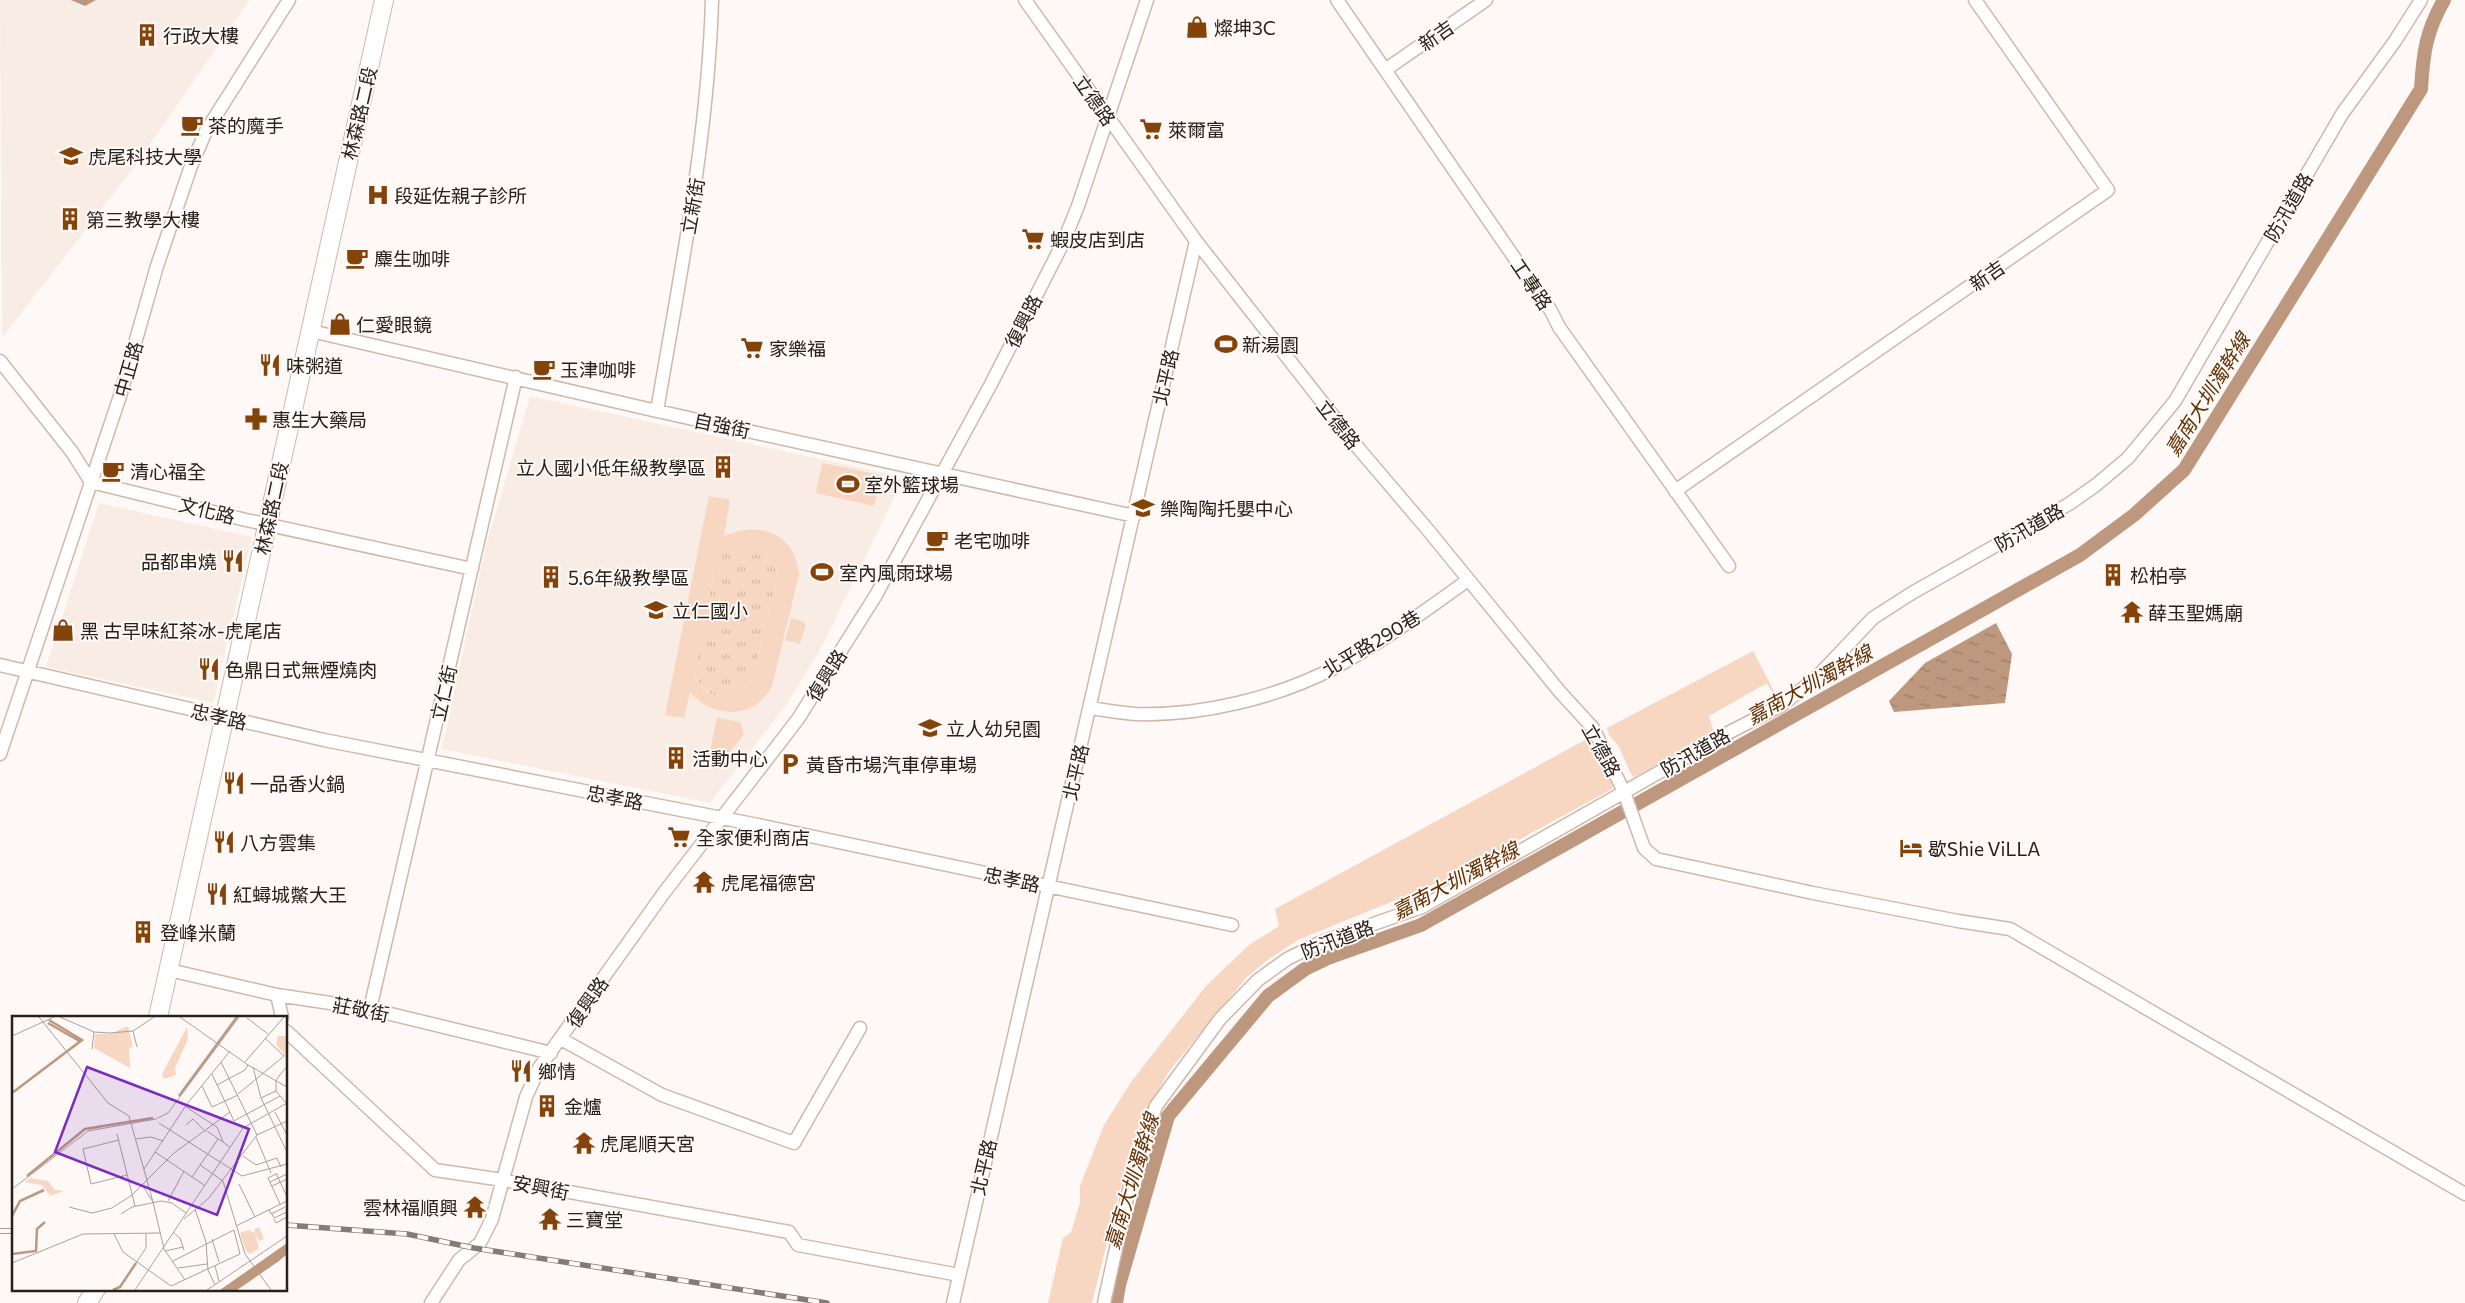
<svg xmlns="http://www.w3.org/2000/svg" width="2465" height="1303" viewBox="0 0 2465 1303" font-family="Commissioner,'Noto Sans TC',sans-serif">
	<defs>
		<pattern id="grass-tufts" width="24" height="20" patternUnits="userSpaceOnUse" patternTransform="scale(1.25)"><rect width="24" height="20" fill="#f7d7c2"/><path d="M3 7l-1-3M5 7V3M7 7l1-3M15 17l-1-3M17 17v-4M19 17l1-3" fill="none" stroke="#d4b8a6"/></pattern>
		<pattern id="water-ripples" width="26" height="14" patternUnits="userSpaceOnUse" patternTransform="scale(1.25)"><rect width="26" height="14" fill="#bd987f"/><path d="M2 4q2-2 4 0t4 0M15 11q2-2 4 0t4 0" fill="none" stroke="#9a7c67"/></pattern>
	</defs>
	<rect width="100%" height="100%" fill="#fef9f6"/>
	<path fill="#f9ece4" d="M 0,0 L 250,0 L 132,170 L 2,338 Z
		M 530,396 L 894,475 L 899,480 L 899,485 L 892,502 L 824,643 L 787,704 L 710,803 L 442,749 L 485,550 Z
		M 99,503 L 252,537 L 213,703 L 46,667 Z"/>
	<path fill="url(#grass-tufts)" d="M 740,546 C 761,546 775,554 777,577 L 754,675 C 739,704 700,704 694,669 L 717,559 L 723,552 Z"/>
	<path fill="#f7d7c2" fill-rule="evenodd" d="M 822,463 L 881,475 L 874,506 L 816,493 Z
		M 709,496 L 730,500 L 724,536 C 758,520 796,533 799,575 L 772,686 C 755,720 712,719 690,692 L 684,718 L 665,715 ZM 740,546 C 761,546 775,554 777,577 L 754,675 C 739,704 699,704 694,669 L 717,559 L 724,552 Z
		M 791,618 L 802,621 L 806,625 L 800,644 L 785,640 Z
		M 1753,651 L 1777,697 L 1776,698 L 1767,684 L 1762,686 L 1709,716 L 1714,732 L 1635,777 L 1632,776 L 1619,747 L 1609,735 L 1607,728 Z
		M 717,718 L 740,722 L 744,734 L 726,757 L 709,756 Z
		M 1585,740 C 1592,750 1615,778 1612,789 L 1447,879 L 1298,940 L 1269,959 L 1247,977 L 1170,1070 L 1141,1120 L 1127,1162 L 1092,1303 L 1048,1303 L 1063,1238 L 1071,1232 L 1080,1202 L 1080,1186 L 1104,1125 L 1131,1082 L 1206,986 L 1249,945 L 1279,926 L 1275,909 Z"/>
	<path fill="url(#water-ripples)" d="M 71,0 L 96,0 L 85,6 Z
		M 1996,623 L 2012,654 L 2005,703 L 1894,712 L 1889,701 L 1925,663 Z"/>
	<g fill="none" stroke-linecap="round" stroke-linejoin="round">
		<path stroke="#bd987f" stroke-width="14" d="M 1116,1303 L 1119,1285 L 1168,1116 L 1268,996 L 1305,969 L 1328,958 L 1421,925 L 2080,555 L 2134,515 L 2184,470 L 2421,89 C 2423,54 2426,31 2444,0"/>
		<defs>
			<path id="street" d="M 1025,0 L 1196,241 L 1359,449 L 1428,530 L 1560,692 L 1593,728 L 1624,792 L 1644,848 L 1656,859 L 1813,893 L 1958,921 L 2010,929 L 2465,1194
				M 1337,0 L 1551,311 L 1559,327 L 1729,566
				M 1385,70 L 1486,0
				M 311,331 L 657,411 L 1134,516
				M 0,361 L 72,452 L 91,482 L 246,520 L 472,569
				M 657,411 C 680,274 708,139 712,0
				M 1675,491 L 2108,190 L 1975,0
				M 0,665 L 324,740 L 758,825 L 1232,925
				M 1090,708 C 1105,710 1121,713 1136,714 C 1201,716 1276,698 1334,668 C 1381,643 1425,611 1468,580
				M 0,754 L 120,396 L 157,266 L 191,166 L 206,131 L 289,0
				M 169,970 L 277,995 L 370,1009 L 551,1053
				M 277,995 L 282,1017
				M 370,1009 L 516,377
				M 286,1031 L 435,1170 L 503,1180 L 789,1232 L 798,1245 L 959,1275
				M 561,1039 L 662,1095 L 794,1143 L 860,1028
				M 431,1303 L 459,1260 L 480,1243 L 492,1219 L 526,1097 L 539,1068 L 663,894 L 798,719 L 876,595 L 991,384 L 1063,243 L 1078,206 L 1147,0
				M 953,1303 L 1196,241
				M 1104,1303 L 1133,1171 L 1156,1106 L 1220,1019 L 1258,980 L 1287,959 L 1319,943 L 1422,907 L 1728,733 L 1782,705 L 1817,677 L 1873,618 L 1912,593 L 2069,504 L 2096,485 L 2128,458 L 2175,401 L 2342,114 L 2395,41 L 2421,0"/>
			<path id="secondary" d="M 158,1017 L 384,0
				M 87,1303 L 96,1289"/>
		</defs>
		<use href="#street" stroke="#cfb8a9" stroke-width="15"/>
		<use href="#secondary" stroke="#cfb8a9" stroke-width="20"/>
		<use href="#street" stroke="#fff" stroke-width="12"/>
		<use href="#secondary" stroke="#fff" stroke-width="18"/>
		<defs>
			<path id="rail" d="M 286,1225 L 407,1234 L 474,1248 L 827,1303
				M 0,1231 L 14,1231"/>
		</defs>
		<use href="#rail" stroke="#827b76" stroke-width="5.5"/>
		<use href="#rail" stroke="#fef9f6" stroke-width="4" stroke-dasharray="11" stroke-linecap="butt"/>
	</g>
	<defs>
		<symbol id="shop-bare" viewBox="-9 -9 18 18"><path d="M-5-2.5h2.3a2.7 3.5 0 0 1 5.4 0H5L5.5 6h-11ZM-1.5-2.5h3a1.5 2.3 0 0 0-3 0Z" fill="#844409" stroke="#fef9f6" stroke-width="2.5" paint-order="stroke"/></symbol>
		<symbol id="building-bare" viewBox="-9 -9 18 18"><path d="M-4-6H4V6H1V3H-1V6H-4ZM-2.5-4.3h1.7v1.8h-1.7ZM.8-4.3h1.7v1.8H.8ZM-2.5-1h1.7V.8h-1.7ZM.8-1h1.7V.8H.8Z" fill="#844409" stroke="#fef9f6" stroke-width="2.5" paint-order="stroke"/></symbol>
		<symbol id="cafe-bare" viewBox="-9 -9 18 18"><path d="M-5.5-4.5H6V0H3Q3 3.5 0 3.5H-2.5Q-5.5 3.5-5.5 0ZM3-3.2v2h1.7v-2ZM-6 4.5H4V6H-6Z" fill="#844409" stroke="#fef9f6" stroke-width="2.5" paint-order="stroke"/></symbol>
		<symbol id="supermarket-bare" viewBox="-9 -9 18 18"><path d="M-6-5.5h2.5l.6 2H6L4.5 2H-2.5L-4.4-4H-6ZM-1.5 3.2a1.3 1.3 0 1 0 .1 0ZM3 3.2a1.3 1.3 0 1 0 .1 0Z" fill="#844409" stroke="#fef9f6" stroke-width="2.5" paint-order="stroke"/></symbol>
		<symbol id="university-bare" viewBox="-9 -9 18 18"><path d="M0-5L7-2L0 1L-7-2ZM-4 1L0 2.5L4 1V4Q0 6-4 4Z" fill="#844409" stroke="#fef9f6" stroke-width="2.5" paint-order="stroke"/></symbol>
		<symbol id="hospital-bare" viewBox="-9 -9 18 18"><path d="M-5-5h3v3.5h4V-5h3V5h-3V1.5h-4V5h-3Z" fill="#844409" stroke="#fef9f6" stroke-width="2.5" paint-order="stroke"/></symbol>
		<symbol id="stadium-bare" viewBox="-9 -9 18 18"><path d="M0-5a6.5 5 0 1 0 0 10a6.5 5 0 1 0 0-10ZM-3.5-1.8h7v3.6h-7Z" fill="#844409" stroke="#fef9f6" stroke-width="2.5" paint-order="stroke"/></symbol>
		<symbol id="restaurant-bare" viewBox="-9 -9 18 18"><path d="M-5-6h1v4h1v-4h1v4h1v-4h1v5L-1.5 .5V6h-2V.5L-5-1ZM5-6V6H3V1.5H1.5Q1.5-4 5-6Z" fill="#844409" stroke="#fef9f6" stroke-width="2.5" paint-order="stroke"/></symbol>
		<symbol id="pharmacy-bare" viewBox="-9 -9 18 18"><path d="M-2-6h4v4h4v4h-4v4h-4v-4h-4v-4h4Z" fill="#844409" stroke="#fef9f6" stroke-width="2.5" paint-order="stroke"/></symbol>
		<symbol id="school-bare" viewBox="-9 -9 18 18"><path d="M0-5L7-2L0 1L-7-2ZM-4 1L0 2.5L4 1V4Q0 6-4 4Z" fill="#844409" stroke="#fef9f6" stroke-width="2.5" paint-order="stroke"/></symbol>
		<symbol id="temple-bare" viewBox="-9 -9 18 18"><path d="M0-6L5-2H3V0L6.5 2.5H4V6H1.5V3h-3V6H-4V2.5H-6.5L-3 0V-2H-5Z" fill="#844409" stroke="#fef9f6" stroke-width="2.5" paint-order="stroke"/></symbol>
		<symbol id="parking-bare" viewBox="-9 -9 18 18"><path d="M-3.5-5.5H1a3.5 3.5 0 0 1 0 7H-1V5.5H-3.5ZM-1-3.4V-.6H.8a1.4 1.4 0 0 0 0-2.8Z" fill="#844409" stroke="#fef9f6" stroke-width="2.5" paint-order="stroke"/></symbol>
		<symbol id="hotel-bare" viewBox="-9 -9 18 18"><path d="M-6-4.5h1.5V1H6V5H4.5V3h-9V5H-6ZM-4 0a1.8 1.8 0 1 1 3.6 0ZM.5 0V-2.5h3Q6-2.5 6 0Z" fill="#844409" stroke="#fef9f6" stroke-width="2.5" paint-order="stroke"/></symbol>
	</defs>
	<g fill-rule="evenodd">
		<use href="#shop-bare" x="1181" y="11" width="32" height="32"/>
		<use href="#building-bare" x="131" y="19" width="32" height="32"/>
		<use href="#cafe-bare" x="176" y="109" width="32" height="32"/>
		<use href="#supermarket-bare" x="1135" y="113" width="32" height="32"/>
		<use href="#university-bare" x="55" y="140" width="32" height="32"/>
		<use href="#hospital-bare" x="362" y="179" width="32" height="32"/>
		<use href="#building-bare" x="54" y="203" width="32" height="32"/>
		<use href="#supermarket-bare" x="1017" y="223" width="32" height="32"/>
		<use href="#cafe-bare" x="341" y="242" width="32" height="32"/>
		<use href="#shop-bare" x="324" y="308" width="32" height="32"/>
		<use href="#stadium-bare" x="1210" y="328" width="32" height="32"/>
		<use href="#supermarket-bare" x="736" y="332" width="32" height="32"/>
		<use href="#restaurant-bare" x="254" y="349" width="32" height="32"/>
		<use href="#cafe-bare" x="528" y="353" width="32" height="32"/>
		<use href="#pharmacy-bare" x="240" y="403" width="32" height="32"/>
		<use href="#building-bare" x="707" y="451" width="32" height="32"/>
		<use href="#cafe-bare" x="97" y="455" width="32" height="32"/>
		<use href="#stadium-bare" x="832" y="468" width="32" height="32"/>
		<use href="#school-bare" x="1127" y="492" width="32" height="32"/>
		<use href="#cafe-bare" x="921" y="524" width="32" height="32"/>
		<use href="#restaurant-bare" x="217" y="545" width="32" height="32"/>
		<use href="#stadium-bare" x="806" y="556" width="32" height="32"/>
		<use href="#building-bare" x="2097" y="559" width="32" height="32"/>
		<use href="#building-bare" x="535" y="561" width="32" height="32"/>
		<use href="#school-bare" x="640" y="594" width="32" height="32"/>
		<use href="#temple-bare" x="2116" y="596" width="32" height="32"/>
		<use href="#shop-bare" x="47" y="614" width="32" height="32"/>
		<use href="#restaurant-bare" x="193" y="653" width="32" height="32"/>
		<use href="#school-bare" x="914" y="712" width="32" height="32"/>
		<use href="#building-bare" x="660" y="742" width="32" height="32"/>
		<use href="#parking-bare" x="774" y="748" width="32" height="32"/>
		<use href="#restaurant-bare" x="218" y="767" width="32" height="32"/>
		<use href="#supermarket-bare" x="663" y="821" width="32" height="32"/>
		<use href="#restaurant-bare" x="208" y="826" width="32" height="32"/>
		<use href="#hotel-bare" x="1895" y="832" width="32" height="32"/>
		<use href="#temple-bare" x="688" y="866" width="32" height="32"/>
		<use href="#restaurant-bare" x="201" y="878" width="32" height="32"/>
		<use href="#building-bare" x="127" y="916" width="32" height="32"/>
		<use href="#restaurant-bare" x="505" y="1055" width="32" height="32"/>
		<use href="#building-bare" x="531" y="1090" width="32" height="32"/>
		<use href="#temple-bare" x="568" y="1127" width="32" height="32"/>
		<use href="#temple-bare" x="459" y="1191" width="32" height="32"/>
		<use href="#temple-bare" x="534" y="1203" width="32" height="32"/>
	</g>
	<g text-anchor="middle" dominant-baseline="central" stroke-width="4" stroke-linejoin="round" paint-order="stroke">
		<g font-size="19" fill="#28201a" stroke="#fef9f6" text-anchor="start">
			<text x="1214" y="27">燦坤3C</text>
			<text x="163" y="35">行政大樓</text>
			<text x="208" y="125">茶的魔手</text>
			<text x="1168" y="129">萊爾富</text>
			<text x="88" y="156">虎尾科技大學</text>
			<text x="394" y="195">段延佐親子診所</text>
			<text x="86" y="219">第三教學大樓</text>
			<text x="1050" y="239">蝦皮店到店</text>
			<text x="374" y="258">麋生咖啡</text>
			<text x="356" y="324">仁愛眼鏡</text>
			<text x="1242" y="344">新湯園</text>
			<text x="769" y="348">家樂福</text>
			<text x="286" y="365">味粥道</text>
			<text x="560" y="369">玉津咖啡</text>
			<text x="272" y="419">惠生大藥局</text>
			<text x="706" y="467" text-anchor="end">立人國小低年級教學區</text>
			<text x="130" y="471">清心福全</text>
			<text x="864" y="484">室外籃球場</text>
			<text x="1160" y="508">樂陶陶托嬰中心</text>
			<text x="954" y="540">老宅咖啡</text>
			<text x="217" y="561" text-anchor="end">品都串燒</text>
			<text x="839" y="572">室內風雨球場</text>
			<text x="2130" y="575">松柏亭</text>
			<text x="568" y="577">5.6年級教學區</text>
			<text x="672" y="610">立仁國小</text>
			<text x="2148" y="612">薛玉聖媽廟</text>
			<text x="80" y="630">黑 古早味紅茶冰-虎尾店</text>
			<text x="225" y="669">色鼎日式無煙燒肉</text>
			<text x="946" y="728">立人幼兒園</text>
			<text x="692" y="758">活動中心</text>
			<text x="806" y="764">黃昏市場汽車停車場</text>
			<text x="250" y="783">一品香火鍋</text>
			<text x="696" y="837">全家便利商店</text>
			<text x="240" y="842">八方雲集</text>
			<text x="1928" y="848">歇Shie ViLLA</text>
			<text x="721" y="882">虎尾福德宮</text>
			<text x="233" y="894">紅蟳城鱉大王</text>
			<text x="160" y="932">登峰米蘭</text>
			<text x="538" y="1071">鄉情</text>
			<text x="564" y="1106">金爐</text>
			<text x="600" y="1143">虎尾順天宮</text>
			<text x="458" y="1207" text-anchor="end">雲林福順興</text>
			<text x="566" y="1219">三寶堂</text>
		</g>
		<g font-size="19" fill="#28201a" stroke="#fef9f6">
			<text transform="translate(1436 35) rotate(-35)">新吉</text>
			<text transform="translate(1095 100) rotate(55)">立德路</text>
			<text transform="translate(359 113) rotate(-77)">林森路二段</text>
			<text transform="translate(692 206) rotate(-80)">立新街</text>
			<text transform="translate(2288 207) rotate(-60)">防汛道路</text>
			<text transform="translate(1987 275) rotate(-35)">新吉</text>
			<text transform="translate(1532 284) rotate(56)">工專路</text>
			<text transform="translate(1023 321) rotate(-63)">復興路</text>
			<text transform="translate(128 369) rotate(-74)">中正路</text>
			<text transform="translate(1165 377) rotate(-77)">北平路</text>
			<text transform="translate(1339 424) rotate(52)">立德路</text>
			<text transform="translate(722 425) rotate(12)">自強街</text>
			<text transform="translate(271 508) rotate(-78)">林森路二段</text>
			<text transform="translate(207 510) rotate(14)">文化路</text>
			<text transform="translate(2029 527) rotate(-30)">防汛道路</text>
			<text transform="translate(1371 643) rotate(-31)">北平路290巷</text>
			<text transform="translate(826 675) rotate(-58)">復興路</text>
			<text transform="translate(443 693) rotate(-77)">立仁街</text>
			<text transform="translate(219 716) rotate(13)">忠孝路</text>
			<text transform="translate(1602 750) rotate(61)">立德路</text>
			<text transform="translate(1695 752) rotate(-30)">防汛道路</text>
			<text transform="translate(1075 772) rotate(-77)">北平路</text>
			<text transform="translate(615 797) rotate(11)">忠孝路</text>
			<text transform="translate(1012 879) rotate(12)">忠孝路</text>
			<text transform="translate(1337 939) rotate(-21)">防汛道路</text>
			<text transform="translate(587 1002) rotate(-55)">復興路</text>
			<text transform="translate(361 1009) rotate(11)">莊敬街</text>
			<text transform="translate(983 1167) rotate(-77)">北平路</text>
			<text transform="translate(541 1187) rotate(11)">安興街</text>
		</g>
		<g font-size="20" font-style="italic" fill="#603004" stroke="#fef9f6">
			<text transform="translate(2207 394) rotate(-58)">嘉南大圳濁幹線</text>
			<text transform="translate(1809 684) rotate(-29)">嘉南大圳濁幹線</text>
			<text transform="translate(1455 880) rotate(-28)">嘉南大圳濁幹線</text>
			<text transform="translate(1131 1181) rotate(-73)">嘉南大圳濁幹線</text>
		</g>
	</g>
	<g transform="translate(12 1016)">
		<rect width="275" height="275" fill="#fef9f6"/>
		<path d="M 116,10 L 121,31 L 117,32 L 118,52 L 82,32 L 83,18 L 98,18 ZM 175,11 L 176,23 L 163,52 L 164,59 L 152,63 L 150,58 ZM 266,20 L 275,20 L 274,50 L 273,39 L 264,28 ZM 19,162 L 36,165 L 43,174 L 52,175 L 38,180 L 30,169 L 12,166 ZM 247,211 L 252,223 L 247,225 L 243,217 L 247,232 L 238,238 L 234,235 L 228,217 L 237,214 L 243,217 L 242,213 Z" fill="#f7d7c2"/>
		<path d="M 275,227 L 275,238 L 267,245 L 225,274 L 208,274 Z" fill="#bd987f"/>
		<path fill="none" stroke="#bd987f" stroke-width="2.5" d="M 36,7 L 69,26M 0,77 L 70,24 L 37,4M 167,80 L 225,1M 15,160 L 73,113 L 141,102M 0,200 L 8,185 L 32,174M 0,238 L 24,235 L 25,213 L 33,206M 101,274 L 108,271 L 124,247"/>
		<path fill="none" stroke="#a8a29e" stroke-width="1" d="M 27,1 L 96,87 L 117,100 L 141,186M 48,1 L 82,16 L 98,17 L 121,15 L 142,1M 168,1 L 236,49 L 275,71M 235,2 L 256,18M 121,15 L 125,31M 0,20 L 42,1M 80,33 L 82,16M 209,46 L 245,119M 233,46 L 272,1M 241,51 L 249,82 L 275,136M 200,58 L 222,105 L 268,80M 205,69 L 233,54 L 236,49M 190,70 L 200,91 L 226,79M 226,78 L 272,40 L 253,22M 249,82 L 264,75M 275,88 L 264,75 L 264,64 L 275,50M 174,91 L 205,111 L 211,126M 263,96 L 275,119M 147,107 L 230,160 L 275,148M 174,109 L 181,103 L 194,116M 195,115 L 218,131M 105,118 L 123,190M 244,121 L 259,157M 123,123 L 139,121 L 151,125M 107,124 L 71,133 L 79,168 L 115,159M 143,136 L 192,169M 231,140 L 244,149 L 265,142 L 269,151M 188,149 L 211,165 L 233,238 L 259,274M 132,153 L 175,88 L 218,35M 264,157 L 275,181M 264,158 L 256,162 L 268,188M 180,161 L 206,123M 258,166 L 275,158M 227,168 L 243,201M 130,169 L 141,186 L 152,233 L 173,264M 260,170 L 275,163M 0,173 L 76,115 L 144,103 L 156,97 L 227,1M 156,185 L 172,155M 57,191 L 80,197 L 100,192 L 120,179 L 162,137 L 218,96M 183,193 L 194,226 L 196,254 L 203,269M 257,193 L 259,198 L 273,191M 109,198 L 120,191 L 149,185 L 160,187 L 174,197M 260,198 L 262,202 L 275,196M 172,203 L 196,183 L 245,119 L 275,105M 262,203 L 264,207 L 275,201M 224,210 L 275,185M 161,216 L 168,222 L 172,234M 102,218 L 111,236 L 159,270 L 228,238 L 222,214M 200,223 L 207,246M 153,235 L 171,231M 161,245 L 222,214M 0,247 L 71,218 L 148,217M 124,247 L 134,232 L 134,217M 203,250 L 207,265M 166,252 L 195,248M 123,274 L 231,112 L 275,87M 195,274 L 275,220"/>
		<path fill="#7b2cbf" fill-opacity="0.15" stroke="#7b2cbf" stroke-width="2.5" d="M 75,51 L 237,113 L 205,199 L 43,136 Z"/>
		<rect width="275" height="275" fill="none" stroke="#28201a" stroke-width="2.5"/>
	</g>
</svg>
